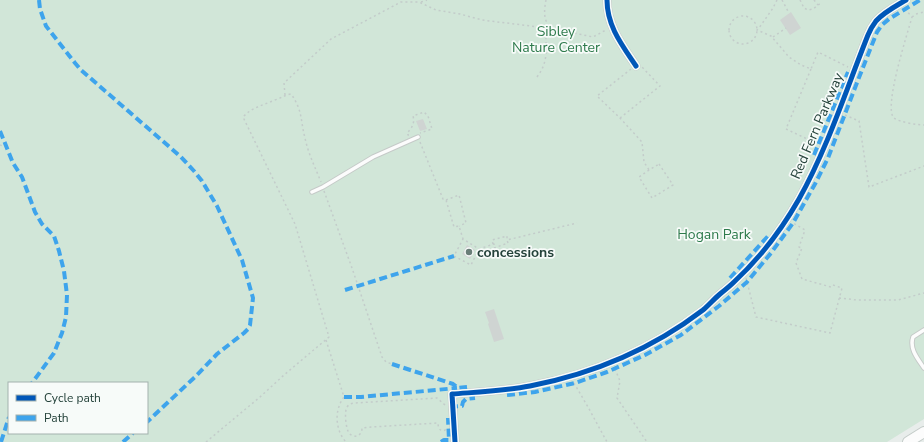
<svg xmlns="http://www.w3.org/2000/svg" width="924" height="442" viewBox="0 0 924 442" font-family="'Nunito Sans',sans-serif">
	<rect width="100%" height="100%" fill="#e8edeb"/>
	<path fill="#d1e6d8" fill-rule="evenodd" d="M 0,0 L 924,0 L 924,419 L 887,442 L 0,442 ZM 9,383 L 147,383 L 147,433 L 9,433 Z"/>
	<path fill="#cfd4d2" d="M 791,12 L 801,28 L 790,35 L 780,20 Z
		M 423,119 L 427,129 L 420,131 L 416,121 Z
		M 467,245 L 475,250 L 470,259 L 462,254 Z
		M 494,309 L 504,339 L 494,342 L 488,324 L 489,323 L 485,312 Z"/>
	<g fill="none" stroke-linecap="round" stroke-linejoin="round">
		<defs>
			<path id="lane" d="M 312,192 L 323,187 L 373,157 L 418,137
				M 924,330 L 913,337 C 909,349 918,359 924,368"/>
			<path id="street" d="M 607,0 C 607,26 622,45 636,66
				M 455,442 L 452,394 C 478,392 504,391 530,386 C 592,374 652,349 703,310 C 709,305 714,299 720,294 C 725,290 730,286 734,282 C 760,258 782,229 799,199 C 828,147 846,90 868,35 C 870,30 873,25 876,21 C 884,12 896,6 906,0"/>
			<path id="secondary" d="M 908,442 L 924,432"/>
		</defs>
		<use href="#lane" stroke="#c5cac8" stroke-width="5.5"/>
		<use href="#street" stroke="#c5cac8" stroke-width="9"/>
		<use href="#secondary" stroke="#c3cbc8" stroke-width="12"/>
		<path stroke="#c3ccca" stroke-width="1.5" stroke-dasharray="2 3" stroke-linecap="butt" d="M 546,0 C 544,10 543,21 551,28
			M 777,0 L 773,8 L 759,28 L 757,30 L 771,36 L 789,57 L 801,65 L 811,69 L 818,52 L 848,67
			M 782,0 L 789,13
			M 800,0 L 804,8 L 808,10 L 813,9 L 822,2
			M 814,0 L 818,5
			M 421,2 L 427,0
			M 905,9 L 912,17 C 908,32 883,108 894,118 C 899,122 917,125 924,125
			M729 30a14 14 0 1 1 28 0a14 14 0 1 1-28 0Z
			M 912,17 L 916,14 L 924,12
			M 555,29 L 593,37 L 606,30
			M 773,37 L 786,28
			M 631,69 L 597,96 L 620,118 L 642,142 L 644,162 L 649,170
			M 811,69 L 786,129 L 818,144
			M 537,77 C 550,60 545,47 546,28
			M 285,95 L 284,83 L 331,39 L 401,2 L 419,2 L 436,10 L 460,14 L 482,20 L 555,29
			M 845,115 L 859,121 L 869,187 L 924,166
			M 620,118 L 660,86 L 642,67
			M 409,135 L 408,135 L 407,133 C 412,128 415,123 413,116 L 424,112 L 428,116 L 432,129 L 420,133
			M 420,142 L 443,199 L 446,200 L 454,227 L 459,226 L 463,239
			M 0,145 L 6,147
			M 659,164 L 673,185 L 652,198 L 639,177 L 649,170 Z
			M 324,191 L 352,268 L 382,357 L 386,362 L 392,364
			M 446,200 L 459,195 L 466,223 L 459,226
			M 493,244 L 492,240 L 507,236 L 507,240
			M 479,249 L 471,265 L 454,256 L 463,239 L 479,249 L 494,244 L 494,248 L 508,243 L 507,240 L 577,223
			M 746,278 L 756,317 L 830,333 L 842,288 L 833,285 L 831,287 L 802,279 L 796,263 L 802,248 L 799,247 L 805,230 L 793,223
			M 839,298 L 857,300 L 898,300 L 924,293
			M 326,340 L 344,397 C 334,410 335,430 346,442
			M 615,369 L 620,381 L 617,398 L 647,442
			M 574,383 L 588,407 L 607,442
			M 445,405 L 437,398 L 355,403 C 352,403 349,404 347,407 C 344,412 346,429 349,433 C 354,439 362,436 362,428 L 371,427 L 438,423 C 438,429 441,433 447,429
			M 206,442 L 260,397 L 284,375 L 329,337 L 295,224 L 243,117 C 252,107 264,105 275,100 C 281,98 285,95 291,94 C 303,111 300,119 305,138 C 308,153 315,167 321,182"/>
		<use href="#lane" stroke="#fcfcfc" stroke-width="3.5"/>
		<use href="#street" stroke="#fcfcfc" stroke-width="7"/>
		<use href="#secondary" stroke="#fcfcfc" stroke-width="10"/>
		<path stroke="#3ea4ec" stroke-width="4" stroke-dasharray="8 4" stroke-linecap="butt" d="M 39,0 L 40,9 L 46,26 L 75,63 L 81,70 L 181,157 L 194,171 L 202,181 L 217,206 L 242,260 L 253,298 L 250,325 L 248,329 L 244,333 L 217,354 L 196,376 L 147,422
			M 0,131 L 13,163 L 22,177 L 35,212 L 42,224 L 54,236 L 59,251 L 64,271 L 67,295 L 66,317 L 62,333 L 54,353 L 32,383
			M 814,155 L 848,72
			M 730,278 L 769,235
			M 345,290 L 454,256
			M 392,364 L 453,384 L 458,388 L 467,387
			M 507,395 L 535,392 L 575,383 L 607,372 L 645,355 L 681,335 L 719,306 L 747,282 L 771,253 L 793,223 L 815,184 L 828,158 L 860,75 L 877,32 L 882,25 L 889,19 L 920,0
			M 344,397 L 361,397 L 457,388
			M 450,407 L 462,406 L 463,402 L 466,399 L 475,398
			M 1,442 L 9,417
			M 123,442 L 133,433
			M 441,442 L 444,440 L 449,440 L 448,418"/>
		<defs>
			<path id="cycleway" d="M 607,0 C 607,26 622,45 636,66
				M 455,442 L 452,394 C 478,392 504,391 530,386 C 592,374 652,349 703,310 C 709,305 714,299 720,294 C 725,290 730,286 734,282 C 760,258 782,229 799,199 C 828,147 846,90 868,35 C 870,30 873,25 876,21 C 884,12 896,6 906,0"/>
		</defs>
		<use href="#cycleway" stroke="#f7fbf9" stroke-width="8"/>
		<use href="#cycleway" stroke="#0057b8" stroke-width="5"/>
	</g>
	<circle fill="#697e78" stroke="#f7fbf9" stroke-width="1.5" cx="469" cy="252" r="4"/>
	<g text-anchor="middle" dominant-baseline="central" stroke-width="3.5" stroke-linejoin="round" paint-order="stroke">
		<g font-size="14" fill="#2d7a4b" stroke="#f7fbf9">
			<text x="556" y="31">Sibley<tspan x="556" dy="16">Nature Center</tspan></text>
			<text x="714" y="234">Hogan Park</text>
		</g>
		<g font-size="14" fill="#24423a" stroke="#f7fbf9">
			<text transform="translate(817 126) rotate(-67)">Red Fern Parkway</text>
		</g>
		<g font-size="14" font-weight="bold" fill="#24423a" stroke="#f7fbf9" text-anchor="start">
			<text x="477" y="252">concessions</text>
		</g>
	</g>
	<rect x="8" y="382" width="140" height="52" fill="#f7fbf9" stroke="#a3b1ad"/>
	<rect x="16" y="395" width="20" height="6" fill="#0057b8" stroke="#a3b1ad"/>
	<text x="44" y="402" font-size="12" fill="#24423a">Cycle path</text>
	<rect x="16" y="415" width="20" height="6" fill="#3ea4ec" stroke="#a3b1ad"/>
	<text x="44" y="422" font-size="12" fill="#24423a">Path</text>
</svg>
